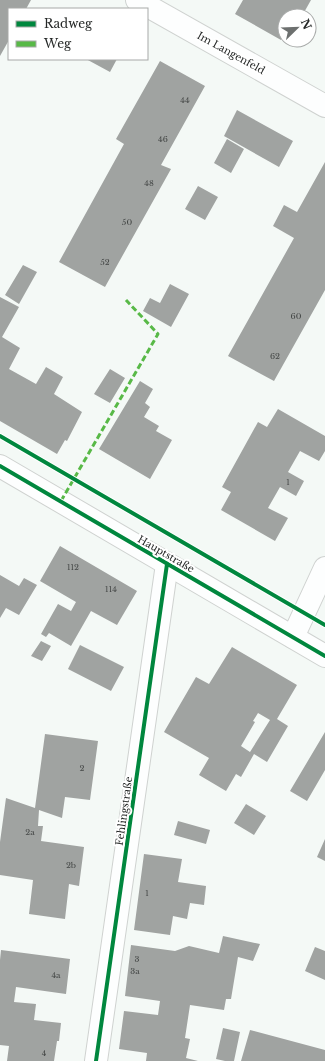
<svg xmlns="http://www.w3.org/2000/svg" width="325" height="1061" viewBox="0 0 325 1061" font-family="'Libre Baskerville',serif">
	<rect width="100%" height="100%" fill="#f4f9f6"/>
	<path fill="#a0a3a1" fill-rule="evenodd" d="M 0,0 L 31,0 L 26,9 L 9,9 L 9,40 L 0,56 Z
		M 243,0 L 311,0 L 302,16 L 285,16 L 285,33 L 281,40 L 235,14 Z
		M 86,59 L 117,59 L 110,72 Z
		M 160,61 L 205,86 L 161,165 L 171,169 L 105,287 L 59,262 L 124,144 L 116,139 Z
		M 237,110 L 293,141 L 279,167 L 224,136 Z
		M 227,139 L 244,149 L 231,173 L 214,163 Z
		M 325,162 L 325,290 L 274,381 L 228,356 L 294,238 L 273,226 L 284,205 L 297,212 Z
		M 198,186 L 218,197 L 205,220 L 185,209 Z
		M 23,265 L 37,272 L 19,304 L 5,295 Z
		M 170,284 L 189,294 L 171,327 L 143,311 L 150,298 L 160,303 Z
		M 0,297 L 19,307 L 2,337 L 20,348 L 9,369 L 36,384 L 46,367 L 63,377 L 54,394 L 82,412 L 67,441 L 65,440 L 57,454 L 0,421 Z
		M 110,369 L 125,378 L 110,403 L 94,394 Z
		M 140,381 L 153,389 L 145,403 L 150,407 L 144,417 L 159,426 L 156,431 L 172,440 L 150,479 L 99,449 Z
		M 278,409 L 325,436 L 325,451 L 319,461 L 300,451 L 288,472 L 304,481 L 296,496 L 280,487 L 268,508 L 288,518 L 275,541 L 221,510 L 231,492 L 222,487 L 258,422 L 267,427 Z
		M 60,546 L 137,591 L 117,625 L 91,611 L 71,646 L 49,633 L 46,637 L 41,634 L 58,604 L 71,611 L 76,602 L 40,581 Z
		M 0,575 L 19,586 L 24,578 L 37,585 L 19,615 L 6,608 L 0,618 Z
		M 41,641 L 51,646 L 42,661 L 31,656 Z
		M 80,645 L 124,667 L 111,691 L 68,669 Z
		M 232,647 L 297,685 L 277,719 L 288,726 L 267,762 L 254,754 L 241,777 L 236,774 L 226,791 L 199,775 L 209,758 L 164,732 L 196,677 L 209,684 ZM 258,713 L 270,720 L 250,752 L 241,746 L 255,722 L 253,721 Z
		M 325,732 L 325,770 L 307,801 L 290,791 Z
		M 45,734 L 98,741 L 90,800 L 65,797 L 62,818 L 39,810 L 38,826 L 43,826 L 41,841 L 84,847 L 79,886 L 69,884 L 65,919 L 29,914 L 33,880 L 0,875 L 0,842 L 6,798 L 35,808 Z
		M 246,804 L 266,816 L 254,835 L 234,823 Z
		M 178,821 L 210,830 L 206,844 L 174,835 Z
		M 325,839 L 325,861 L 317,857 Z
		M 144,854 L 182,859 L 178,882 L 206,886 L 204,905 L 190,903 L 187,919 L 173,916 L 170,935 L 134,930 Z
		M 223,936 L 260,944 L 253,961 L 238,957 L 231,999 L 226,999 L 224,1010 L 190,1005 L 185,1038 L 190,1039 L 186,1058 L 198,1061 L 146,1061 L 147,1053 L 119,1049 L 124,1011 L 158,1015 L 160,1001 L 125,996 L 131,945 L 175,951 L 189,946 L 219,953 Z
		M 315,947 L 325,951 L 325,980 L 305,971 Z
		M 1,950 L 70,959 L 66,994 L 16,987 L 14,1002 L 36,1004 L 34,1020 L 61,1023 L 59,1041 L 57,1041 L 54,1061 L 7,1061 L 9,1046 L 0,1045 L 0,960 Z
		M 223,1028 L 240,1032 L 234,1061 L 225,1061 L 216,1059 Z
		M 250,1030 L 325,1050 L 325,1061 L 241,1061 Z"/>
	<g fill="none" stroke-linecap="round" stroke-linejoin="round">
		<defs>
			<path id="street" d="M 137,0 L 325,106
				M 293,637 L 325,568
				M 96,1061 L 167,564"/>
			<path id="secondary" d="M 0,466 L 325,656"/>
		</defs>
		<use href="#street" stroke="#cfd2d0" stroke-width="24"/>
		<use href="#secondary" stroke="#cfd2d0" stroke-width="24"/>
		<use href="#street" stroke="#fdfefe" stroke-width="22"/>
		<use href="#secondary" stroke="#fdfefe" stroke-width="22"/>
		<path stroke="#58b947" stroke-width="3" stroke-dasharray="6 3" stroke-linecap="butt" d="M 61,501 L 158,334 L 126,300"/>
		<defs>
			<path id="cycleway" d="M 0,436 L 325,625
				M 0,466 L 325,656
				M 96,1061 L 167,564"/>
		</defs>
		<use href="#cycleway" stroke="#fff" stroke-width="6"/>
		<use href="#cycleway" stroke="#00873e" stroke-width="4"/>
	</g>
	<g text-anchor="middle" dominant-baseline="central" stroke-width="4" stroke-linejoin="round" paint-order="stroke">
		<g font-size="8" fill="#434645">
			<text x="185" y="100">44</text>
			<text x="163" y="139">46</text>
			<text x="149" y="183">48</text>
			<text x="127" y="222">50</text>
			<text x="105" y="262">52</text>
			<text x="296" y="316">60</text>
			<text x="275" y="356">62</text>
			<text x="288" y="482">1</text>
			<text x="73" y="567">112</text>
			<text x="111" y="589">114</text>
			<text x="82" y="768">2</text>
			<text x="30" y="832">2a</text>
			<text x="71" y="865">2b</text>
			<text x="147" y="893">1</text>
			<text x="137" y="959">3</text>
			<text x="135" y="971">3a</text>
			<text x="56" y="975">4a</text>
			<text x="44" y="1053">4</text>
		</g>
		<g font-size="10" fill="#242726" stroke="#fff">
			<text transform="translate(231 53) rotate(29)">Im Langenfeld</text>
			<text transform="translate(166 554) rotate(30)">Hauptstraße</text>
			<text transform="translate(124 811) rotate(-82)">Fehlingstraße</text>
		</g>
	</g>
	<rect x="8" y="8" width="140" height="52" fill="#ffffff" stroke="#a7a9a8"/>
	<rect x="16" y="21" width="20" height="6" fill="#00873e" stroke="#a7a9a8"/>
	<text x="44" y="28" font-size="12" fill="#242726">Radweg</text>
	<rect x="16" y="41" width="20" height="6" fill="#58b947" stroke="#a7a9a8"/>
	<text x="44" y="48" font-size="12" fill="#242726">Weg</text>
	<g transform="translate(297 28) rotate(67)"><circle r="19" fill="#ffffff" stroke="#a7a9a8"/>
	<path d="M0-3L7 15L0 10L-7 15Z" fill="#6d706f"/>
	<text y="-6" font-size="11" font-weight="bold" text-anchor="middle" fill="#242726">N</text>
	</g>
</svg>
